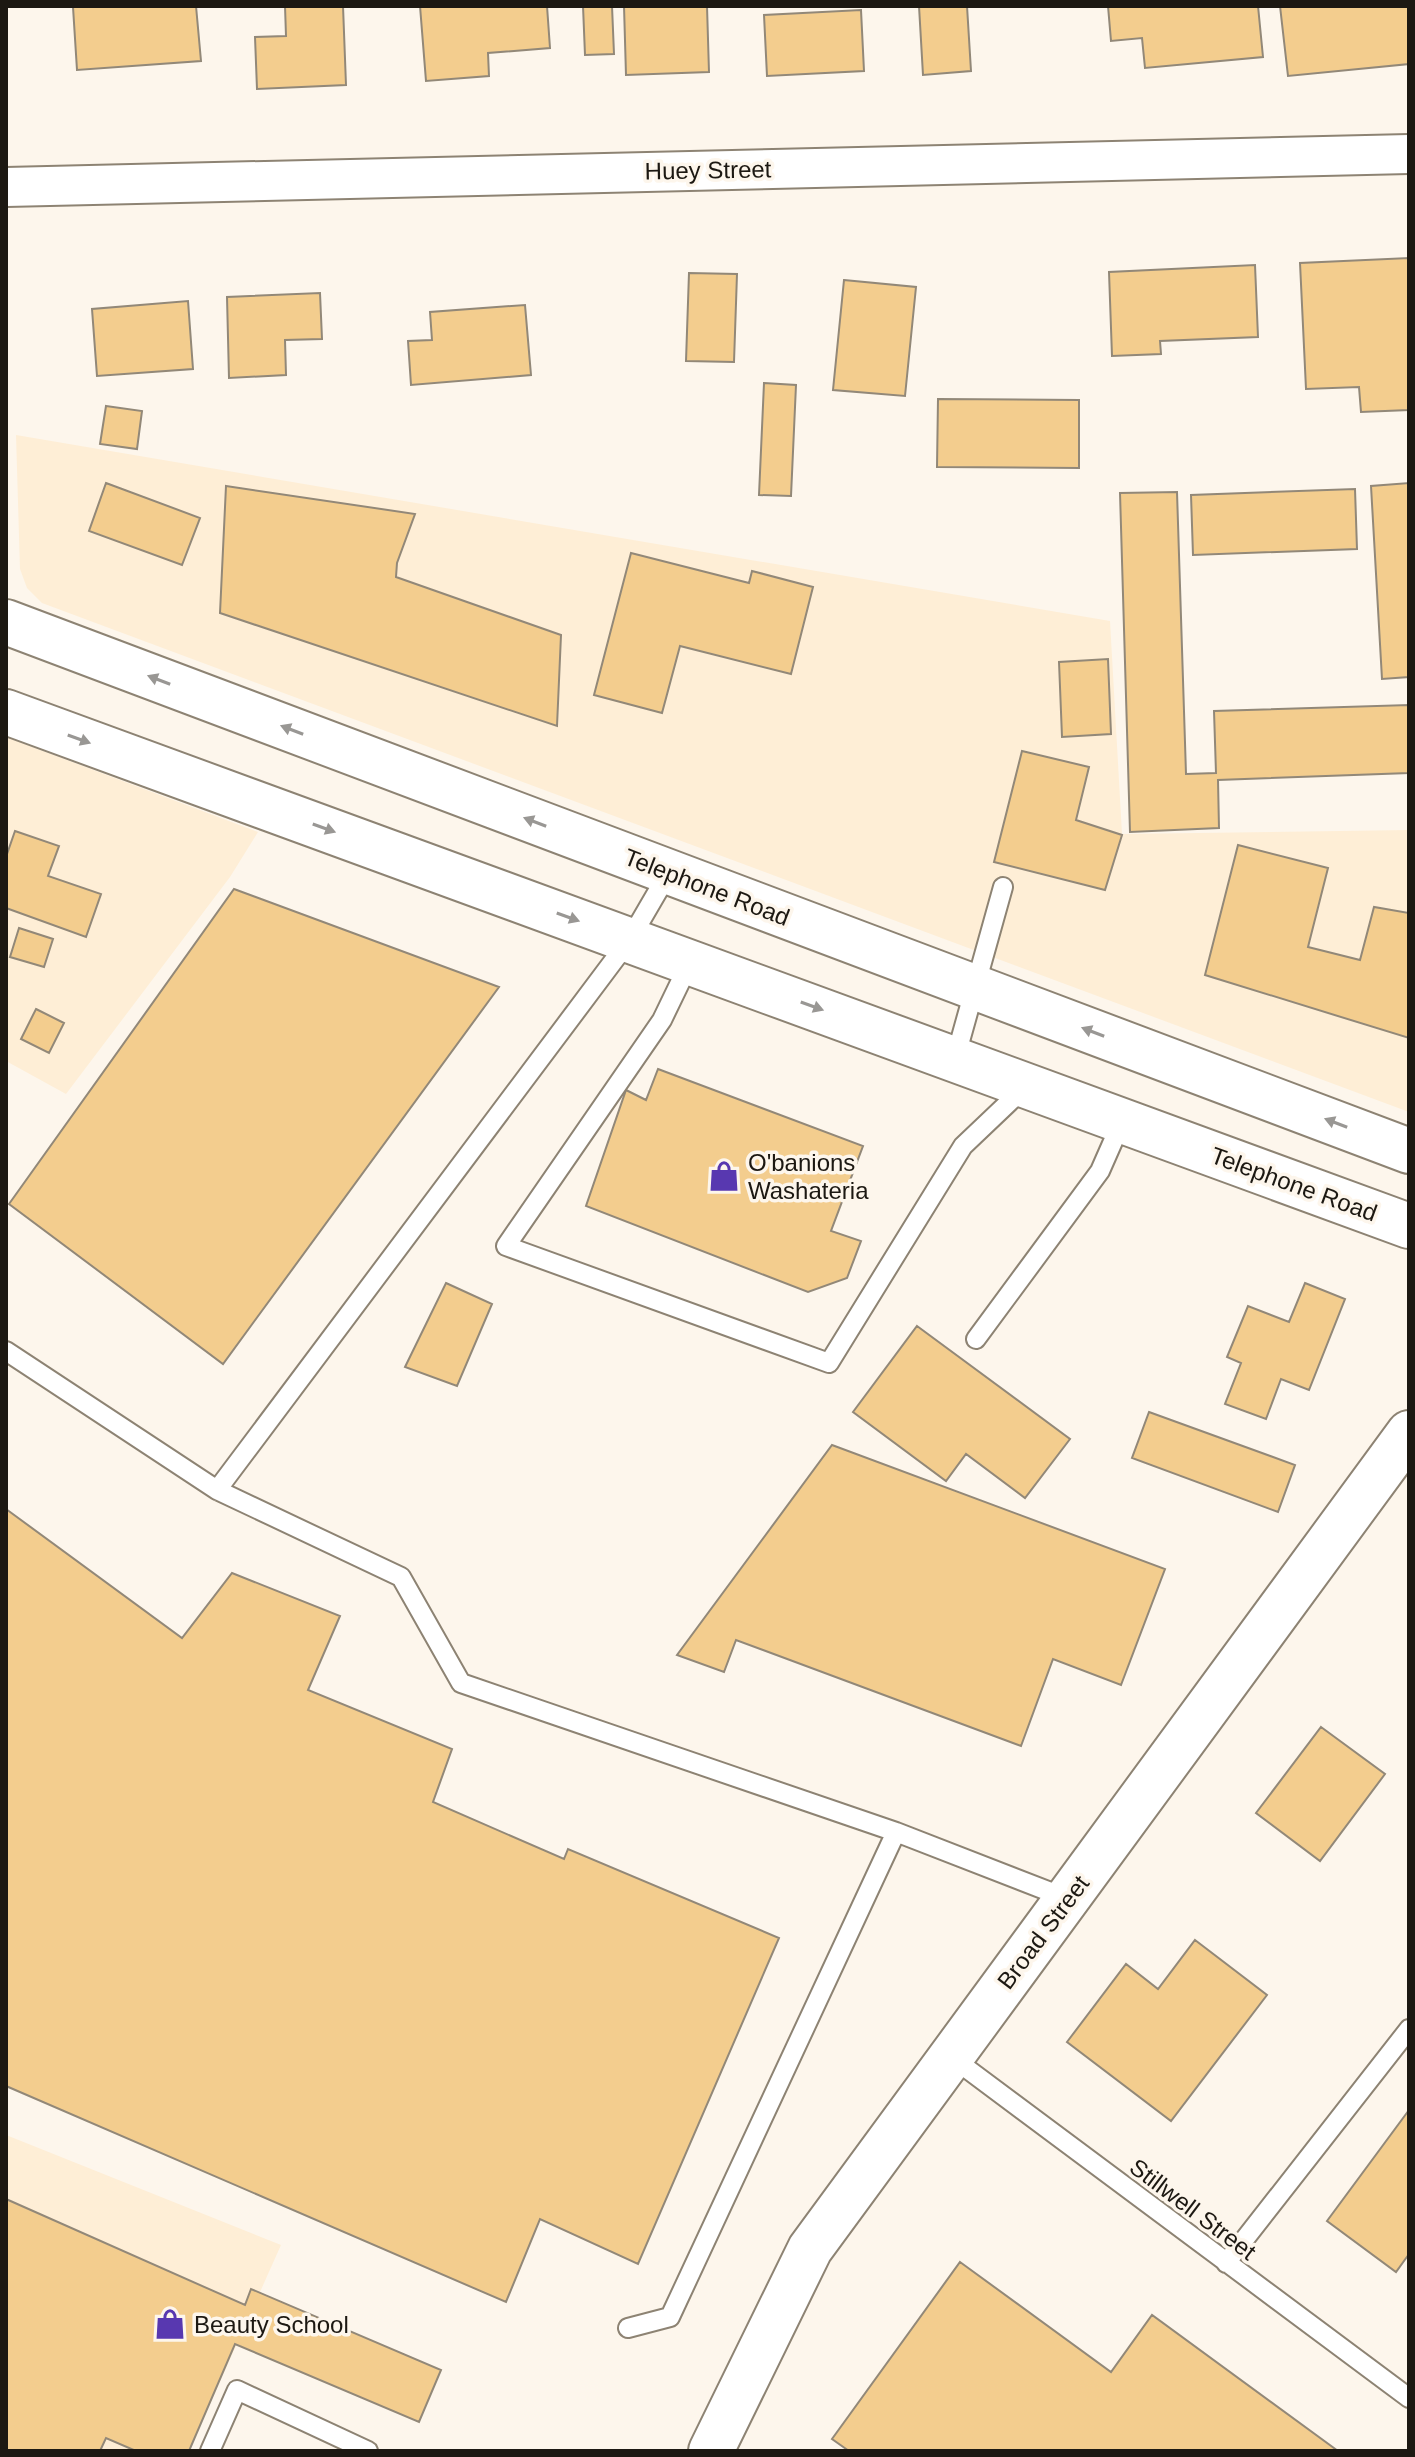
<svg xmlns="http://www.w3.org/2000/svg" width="1415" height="2457" viewBox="0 0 1415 2457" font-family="Arial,sans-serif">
	<rect width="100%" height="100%" fill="#fdf6ec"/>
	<path fill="#feeed6" d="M 16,435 L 1110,621 L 1122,834 L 1409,830 L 1409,1112 L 42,603 L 27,588 L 20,569 Z
		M 6,737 L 258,832 L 230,877 L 66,1094 L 6,1061 Z
		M 6,2135 L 281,2245 L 189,2451 L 6,2451 Z"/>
	<path fill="#f3cd8e" stroke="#928878" stroke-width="2" d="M 196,6 L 201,61 L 77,70 L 73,7 Z
		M 285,6 L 343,6 L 346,85 L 257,89 L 255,37 L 286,36 Z
		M 420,6 L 547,6 L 550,48 L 488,53 L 489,76 L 426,81 Z
		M 583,6 L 612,6 L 614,54 L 585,55 Z
		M 624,6 L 707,6 L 709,72 L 626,75 Z
		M 919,6 L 967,6 L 971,71 L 923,75 Z
		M 1108,6 L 1258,6 L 1263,57 L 1145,68 L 1142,38 L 1111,41 Z
		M 1280,6 L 1409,6 L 1409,64 L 1288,76 Z
		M 861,10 L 864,71 L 767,76 L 764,15 Z
		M 1409,258 L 1409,410 L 1361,412 L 1359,387 L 1306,389 L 1300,263 Z
		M 1255,265 L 1258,337 L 1160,341 L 1161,354 L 1112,356 L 1109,272 Z
		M 689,273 L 737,274 L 734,362 L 686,361 Z
		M 844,280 L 916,287 L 905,396 L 833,390 Z
		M 320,293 L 322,339 L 285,340 L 286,375 L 229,378 L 227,297 Z
		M 188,301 L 193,369 L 97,376 L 92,309 Z
		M 525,305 L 531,375 L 411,385 L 408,341 L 432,340 L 430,312 Z
		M 764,383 L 796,385 L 791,496 L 759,495 Z
		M 938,399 L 1079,400 L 1079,468 L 937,467 Z
		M 106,406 L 142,411 L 137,449 L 100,444 Z
		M 106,483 L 200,518 L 182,565 L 89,531 Z
		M 1409,483 L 1409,677 L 1382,679 L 1371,486 Z
		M 226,486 L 415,514 L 397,563 L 396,577 L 561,635 L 557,726 L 220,613 Z
		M 1355,489 L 1357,549 L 1193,555 L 1191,495 Z
		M 1177,492 L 1186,774 L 1216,773 L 1214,711 L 1409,705 L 1409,773 L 1218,780 L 1219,828 L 1130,832 L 1120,493 Z
		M 631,553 L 749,583 L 752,571 L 813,587 L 791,674 L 680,646 L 662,713 L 594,695 Z
		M 1108,659 L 1111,734 L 1062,737 L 1059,662 Z
		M 1022,751 L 1089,767 L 1076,820 L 1122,835 L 1105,890 L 994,862 Z
		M 15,831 L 59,846 L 48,876 L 101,894 L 86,937 L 6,908 L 6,857 Z
		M 1238,845 L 1328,868 L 1308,947 L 1360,960 L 1374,907 L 1409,913 L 1409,1038 L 1205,975 Z
		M 234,889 L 499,987 L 223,1364 L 9,1204 Z
		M 19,928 L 53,939 L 44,967 L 10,957 Z
		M 36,1009 L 64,1023 L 49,1053 L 21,1039 Z
		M 658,1069 L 863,1146 L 831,1231 L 861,1241 L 847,1278 L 808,1292 L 586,1206 L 626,1090 L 646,1100 Z
		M 446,1283 L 492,1304 L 457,1386 L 405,1367 Z
		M 1305,1283 L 1345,1299 L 1309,1390 L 1281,1379 L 1266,1419 L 1225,1404 L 1241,1363 L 1227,1357 L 1248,1306 L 1289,1322 Z
		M 917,1326 L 1070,1439 L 1025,1498 L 966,1454 L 946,1481 L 853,1412 Z
		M 1149,1412 L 1295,1465 L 1278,1512 L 1132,1458 Z
		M 832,1445 L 1165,1569 L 1121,1685 L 1053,1659 L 1021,1746 L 736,1640 L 724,1672 L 677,1655 Z
		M 6,1509 L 182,1638 L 232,1573 L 340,1616 L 308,1690 L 452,1749 L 433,1802 L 564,1859 L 568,1849 L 779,1938 L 638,2264 L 540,2219 L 506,2302 L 6,2086 Z
		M 1321,1727 L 1385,1774 L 1320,1861 L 1256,1813 Z
		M 1195,1940 L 1267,1995 L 1171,2121 L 1067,2042 L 1126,1964 L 1158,1989 Z
		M 1409,2110 L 1409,2254 L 1396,2272 L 1327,2221 Z
		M 6,2199 L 245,2305 L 251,2289 L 441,2370 L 419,2422 L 235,2344 L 189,2451 L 136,2451 L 106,2438 L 100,2451 L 6,2451 Z
		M 960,2262 L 1111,2372 L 1152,2315 L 1338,2451 L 849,2451 L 832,2439 Z"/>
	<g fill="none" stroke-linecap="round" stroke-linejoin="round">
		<defs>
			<path id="service" d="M 669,872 L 630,939 L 217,1490 L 401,1577 L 461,1683 L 896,1832 L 1066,1898
				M 690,962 L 662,1020 L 506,1246 L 829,1363 L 963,1146 L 1024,1088
				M 955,1059 L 1003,887
				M 976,1339 L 1100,1171 L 1122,1121
				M 6,1351 L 217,1490
				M 950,2056 L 1409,2398
				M 1226,2263 L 1409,2029
				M 628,2328 L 670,2317 L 896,1832
				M 210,2451 L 237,2390 L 368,2451"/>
			<path id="minor" d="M 6,187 L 1409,154"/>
			<path id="tertiary" d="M 711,2451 L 810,2249 L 1409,1433"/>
			<path id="secondary" d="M 6,622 L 1409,1151
				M 6,712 L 1409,1226"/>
		</defs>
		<use href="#service" stroke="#8d8373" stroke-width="22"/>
		<use href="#minor" stroke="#8d8373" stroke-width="42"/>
		<use href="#tertiary" stroke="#8d8373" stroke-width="48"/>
		<use href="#secondary" stroke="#8d8373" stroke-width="48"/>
		<use href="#service" stroke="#fff" stroke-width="18"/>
		<use href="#minor" stroke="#fff" stroke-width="38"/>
		<use href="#tertiary" stroke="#fff" stroke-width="44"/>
		<use href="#secondary" stroke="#fff" stroke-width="44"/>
	</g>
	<defs><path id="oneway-solid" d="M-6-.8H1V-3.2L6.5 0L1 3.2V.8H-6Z" transform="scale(2)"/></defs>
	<g fill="#999794">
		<use href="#oneway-solid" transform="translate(159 680) rotate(-159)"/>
		<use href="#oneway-solid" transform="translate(292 730) rotate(-159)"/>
		<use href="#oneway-solid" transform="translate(79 739) rotate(20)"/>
		<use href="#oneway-solid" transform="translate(535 822) rotate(-159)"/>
		<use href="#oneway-solid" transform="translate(324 828) rotate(20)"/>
		<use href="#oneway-solid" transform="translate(568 917) rotate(20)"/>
		<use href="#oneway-solid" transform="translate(812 1006) rotate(20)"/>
		<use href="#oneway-solid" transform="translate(1093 1032) rotate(-159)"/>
		<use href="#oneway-solid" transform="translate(1336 1123) rotate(-159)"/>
	</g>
	<defs>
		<symbol id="shop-bare" viewBox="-9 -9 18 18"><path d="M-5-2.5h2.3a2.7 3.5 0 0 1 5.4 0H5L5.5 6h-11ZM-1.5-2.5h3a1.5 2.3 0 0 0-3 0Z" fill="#5838b0" stroke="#fdf6ec" stroke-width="2.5" paint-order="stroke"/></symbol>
	</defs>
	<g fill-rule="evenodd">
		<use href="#shop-bare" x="702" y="1154" width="44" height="44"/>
		<use href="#shop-bare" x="148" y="2302" width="44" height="44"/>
	</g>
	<g text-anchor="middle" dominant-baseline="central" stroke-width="7" stroke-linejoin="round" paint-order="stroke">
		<g font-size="24" fill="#1c1812" stroke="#fdf6ec">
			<text transform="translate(708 170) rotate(-1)">Huey Street</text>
			<text transform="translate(707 887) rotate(21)">Telephone Road</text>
			<text transform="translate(1294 1184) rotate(20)">Telephone Road</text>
			<text transform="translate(1043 1932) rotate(-53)">Broad Street</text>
			<text transform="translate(1193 2209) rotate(37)">Stillwell Street</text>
		</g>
		<g font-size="24" fill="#1c1812" stroke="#fdf6ec" text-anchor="start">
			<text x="748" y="1162">O'banions<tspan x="748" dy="28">Washateria</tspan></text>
			<text x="194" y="2324">Beauty School</text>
		</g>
	</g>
	<rect width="1415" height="2457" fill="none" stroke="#1c1812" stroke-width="16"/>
</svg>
